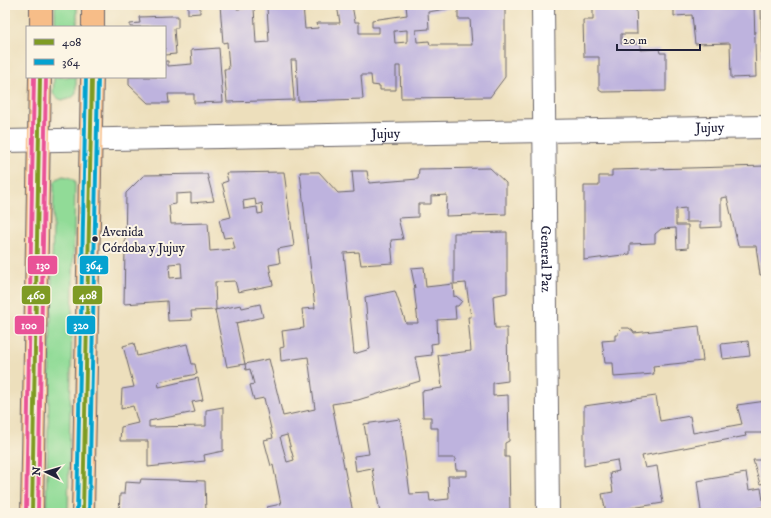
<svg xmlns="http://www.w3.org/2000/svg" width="771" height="518" viewBox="0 0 771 518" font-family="'IM FELL DW Pica',serif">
	<rect width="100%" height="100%" fill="#fcf5e5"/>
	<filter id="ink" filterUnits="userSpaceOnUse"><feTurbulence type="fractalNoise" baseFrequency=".025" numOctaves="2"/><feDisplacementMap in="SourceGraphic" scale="8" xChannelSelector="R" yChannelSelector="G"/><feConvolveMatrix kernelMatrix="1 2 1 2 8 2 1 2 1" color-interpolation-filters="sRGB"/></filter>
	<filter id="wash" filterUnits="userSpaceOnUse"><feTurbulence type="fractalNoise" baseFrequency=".012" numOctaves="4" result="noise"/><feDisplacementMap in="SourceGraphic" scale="16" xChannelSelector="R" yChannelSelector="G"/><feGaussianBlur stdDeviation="0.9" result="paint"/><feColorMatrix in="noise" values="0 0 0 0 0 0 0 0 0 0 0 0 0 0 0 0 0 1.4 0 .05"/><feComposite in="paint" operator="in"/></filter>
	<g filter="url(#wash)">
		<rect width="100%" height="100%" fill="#eddfbc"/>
		<path fill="#91db97" stroke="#5a7e69" d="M 55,5 L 77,5 L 77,27 L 55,27 Z
			M 54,77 L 76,77 L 76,94 C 68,102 60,102 53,94 Z
			M 63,176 L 69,177 L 75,181 L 75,186 L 68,513 L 46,513 L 54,186 C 54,180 58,178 63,176 Z"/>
		<g id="blocks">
			<path fill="#beb3de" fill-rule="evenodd" d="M 188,5 L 200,5 L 200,13 L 188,14 Z
				M 220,5 L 237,5 L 237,9 L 254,8 L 256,43 L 269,42 L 267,7 L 264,7 L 264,5 L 303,5 L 305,29 L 318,28 L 317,23 L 340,23 L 337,5 L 352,5 L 355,22 L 359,22 L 359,33 L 379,33 L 379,27 L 372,27 L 372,20 L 407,15 L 406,5 L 505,5 L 505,77 L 490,97 L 401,98 L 400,66 L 396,66 L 396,90 L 380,90 L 380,86 L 372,85 L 371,75 L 361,75 L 363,99 L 298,101 L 296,60 L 291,60 L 294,100 L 227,102 L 224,69 L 229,69 L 227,42 L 223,43 ZM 458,7 L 458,19 L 470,19 L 472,45 L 430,45 L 429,41 L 417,42 L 416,30 L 429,29 L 428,12 ZM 407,30 L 407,42 L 395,43 L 394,31 Z
				M 593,5 L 636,5 L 637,34 L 621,34 L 621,44 L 640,44 L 640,50 L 659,49 L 660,53 L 666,53 L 666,91 L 602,92 L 599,90 L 599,57 L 584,57 L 583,20 L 593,20 Z
				M 674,5 L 754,5 L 756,77 L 731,78 L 730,43 L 695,44 L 692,15 L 674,16 Z
				M 761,6 L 766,6 L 766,57 L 762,57 Z
				M 171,16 L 178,16 L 178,28 L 174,28 L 176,54 L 165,55 L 165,27 L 130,27 L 130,24 L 140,23 L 139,17 Z
				M 219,48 L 223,102 L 194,103 L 194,94 L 168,94 L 169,103 L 148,103 L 129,85 L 129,77 L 165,77 L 165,61 L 168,61 L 168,66 L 192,64 L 191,50 Z
				M 766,166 L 766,274 L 760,275 L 756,246 L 738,246 L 727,197 L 721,198 L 721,227 L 700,228 L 700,222 L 686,222 L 686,208 L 676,209 L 676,225 L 688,225 L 688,248 L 677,249 L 676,228 L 661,229 L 655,234 L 655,243 L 630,244 L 630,254 L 584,260 L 584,186 L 599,186 L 599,176 L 612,176 L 612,170 Z
				M 490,168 L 506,183 L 506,214 L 446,216 L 447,195 L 431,196 L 431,204 L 418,204 L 418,217 L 398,218 L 403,239 L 391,240 L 393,263 L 361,265 L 359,252 L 344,253 L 354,354 L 370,349 L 365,297 L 395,291 L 406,323 L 418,323 L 414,288 L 415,288 L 411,268 L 424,267 L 426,287 L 453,284 L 454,297 L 456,296 L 462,301 L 458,306 L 455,306 L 456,319 L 437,320 L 438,343 L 431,344 L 432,355 L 415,357 L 420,381 L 358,400 L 332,404 L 353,513 L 268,513 L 267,507 L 281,504 L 273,465 L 271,466 L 264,440 L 273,438 L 264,398 L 254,400 L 250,385 L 254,384 L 250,369 L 246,370 L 245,364 L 269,359 L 283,416 L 315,409 L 308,357 L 281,361 L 280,348 L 284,347 L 282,331 L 304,328 L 302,309 L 315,308 L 300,172 L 319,172 L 338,193 L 354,192 L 352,171 L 367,171 L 369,183 L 418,179 L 419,169 ZM 287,435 L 294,460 L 287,462 L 280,437 Z
				M 284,172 L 294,246 L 278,249 L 280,263 L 269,265 L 273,285 L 238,292 L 235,281 L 215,282 L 216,310 L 191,311 L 192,320 L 168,321 L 167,301 L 124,304 L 126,193 L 144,175 L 207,174 L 214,201 L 191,203 L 191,193 L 176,194 L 176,204 L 169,205 L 171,224 L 208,223 L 210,251 L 235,249 L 232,237 L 224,238 L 219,220 L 231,217 L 222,183 L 228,181 L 226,173 ZM 255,199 L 256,205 L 262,203 L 263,213 L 258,214 L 257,207 L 244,209 L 243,201 ZM 181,263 L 182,277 L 170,278 L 169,264 Z
				M 507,232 L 507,293 L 493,296 L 495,328 L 507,328 L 508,381 L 493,383 L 493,396 L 508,395 L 509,441 L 505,443 L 505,457 L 509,457 L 510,513 L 380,513 L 372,468 L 356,471 L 354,456 L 369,454 L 364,424 L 400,419 L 410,494 L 429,493 L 430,501 L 449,499 L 448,476 L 467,476 L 467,470 L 456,470 L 455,458 L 438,458 L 438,428 L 431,428 L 431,417 L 423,417 L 422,391 L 442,388 L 438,355 L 471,351 L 468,317 L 471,317 L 466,283 L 454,284 L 454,233 Z
				M 260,304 L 263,317 L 236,323 L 245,364 L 227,367 L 215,310 L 241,305 L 242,308 Z
				M 699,326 L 703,361 L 653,366 L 654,374 L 614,377 L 613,363 L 605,363 L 602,341 L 615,340 L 615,335 L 618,335 L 618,332 L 622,328 L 629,328 L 633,331 L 634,333 Z
				M 748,341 L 750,356 L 723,359 L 721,344 Z
				M 134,343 L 137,356 L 187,344 L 192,364 L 195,364 L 197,374 L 158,382 L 159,387 L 198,378 L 203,400 L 192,402 L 195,412 L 149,421 L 149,427 L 206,426 L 206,410 L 223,407 L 223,451 L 204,455 L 205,461 L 148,467 L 148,441 L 120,441 L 121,427 L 138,423 L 133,406 L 121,409 L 122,389 L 134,387 L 123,346 Z
				M 656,396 L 660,421 L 690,416 L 693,433 L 742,424 L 737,405 L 766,401 L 766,433 L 745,433 L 746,436 L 642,456 L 645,468 L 657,466 L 663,503 L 613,511 L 614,513 L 606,513 L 602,494 L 613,492 L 610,473 L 619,471 L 617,460 L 584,466 L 584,406 Z
				M 753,460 L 766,460 L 766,483 L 760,484 Z
				M 746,473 L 749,490 L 761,488 L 764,507 L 731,513 L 695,513 L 701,511 L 697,481 Z
				M 141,479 L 205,481 L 206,513 L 119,513 L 120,494 L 124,494 L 125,482 L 140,483 Z"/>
		</g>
	</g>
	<g filter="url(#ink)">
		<use href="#blocks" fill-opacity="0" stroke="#696468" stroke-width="1"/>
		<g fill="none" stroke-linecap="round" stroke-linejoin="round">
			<defs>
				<g id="minor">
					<path id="s1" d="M 543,5 L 548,513"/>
					<path id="s2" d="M 5,141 L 766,127"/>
				</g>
				<path id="major" d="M 41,27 L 41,5
					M 93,27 L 93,5
					M 32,513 L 40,77
					M 83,513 L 92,77"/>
			</defs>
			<use href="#minor" stroke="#696468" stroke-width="24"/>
			<use href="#major" stroke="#696468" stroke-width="24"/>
			<use href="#minor" stroke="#fff" stroke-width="22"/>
			<use href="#major" stroke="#f7bd88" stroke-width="22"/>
			<defs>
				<path id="bus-1" d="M 83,513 L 92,77"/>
				<path id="bus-2" d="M 89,513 L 98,77"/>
				<path id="bus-3" d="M 77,513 L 86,77"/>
				<path id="bus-4" d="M 32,513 L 40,77"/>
				<path id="bus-5" d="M 38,513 L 46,77"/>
				<path id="bus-6" d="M 26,513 L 34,77"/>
			</defs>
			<use href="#bus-1" stroke="#fcf5e5" stroke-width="7"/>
			<use href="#bus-2" stroke="#fcf5e5" stroke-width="7"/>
			<use href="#bus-3" stroke="#fcf5e5" stroke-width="7"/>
			<use href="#bus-4" stroke="#fcf5e5" stroke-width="7"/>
			<use href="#bus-5" stroke="#fcf5e5" stroke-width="7"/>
			<use href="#bus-6" stroke="#fcf5e5" stroke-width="7"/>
			<use href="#bus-1" stroke="#7e9b24" stroke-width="4"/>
			<use href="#bus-2" stroke="#05a2d0" stroke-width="4"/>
			<use href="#bus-3" stroke="#05a2d0" stroke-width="4"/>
			<use href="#bus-4" stroke="#7e9b24" stroke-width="4"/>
			<use href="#bus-5" stroke="#e95297" stroke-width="4"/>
			<use href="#bus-6" stroke="#e95297" stroke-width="4"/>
		</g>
	</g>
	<circle fill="#22223b" stroke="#fcf5e5" stroke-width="1.5" cx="95" cy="239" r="3.5"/>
	<g text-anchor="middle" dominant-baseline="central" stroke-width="4" stroke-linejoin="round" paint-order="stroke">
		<g font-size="13" fill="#22223b" stroke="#fcf5e5" text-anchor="start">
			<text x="102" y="232">Avenida<tspan x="102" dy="16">Córdoba y Jujuy</tspan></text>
		</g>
		<g font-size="14" fill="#22223b" stroke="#fcf5e5">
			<text stroke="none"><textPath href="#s2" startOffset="705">Jujuy</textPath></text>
			<text stroke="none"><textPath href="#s2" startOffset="381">Jujuy</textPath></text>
			<text stroke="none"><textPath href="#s1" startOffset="254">General Paz</textPath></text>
		</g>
	</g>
	<g stroke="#fcf5e5" stroke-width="1.5">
		<rect x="27" y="255" width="31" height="20" rx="4" fill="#e95297"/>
		<rect x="79" y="255" width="30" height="20" rx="4" fill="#05a2d0"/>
		<rect x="21" y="285" width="30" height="20" rx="4" fill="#7e9b24"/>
		<rect x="72" y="285" width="31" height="20" rx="4" fill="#7e9b24"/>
		<rect x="66" y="315" width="30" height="20" rx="4" fill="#05a2d0"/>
		<rect x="14" y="315" width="31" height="20" rx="4" fill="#e95297"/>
	</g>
	<g font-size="11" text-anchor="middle" font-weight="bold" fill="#fff">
		<text x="43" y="269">130</text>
		<text x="94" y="269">364</text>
		<text x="36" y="299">460</text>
		<text x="88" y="299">408</text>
		<text x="81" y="329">320</text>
		<text x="29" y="329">100</text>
	</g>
	<rect width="771" height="518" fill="none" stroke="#fcf5e5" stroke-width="20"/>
	<rect x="26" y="26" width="140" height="52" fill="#fcf5e5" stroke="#a5a1a1"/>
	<rect x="34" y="39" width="20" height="6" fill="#7e9b24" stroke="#a5a1a1"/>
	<text x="62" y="46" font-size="12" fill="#22223b">408</text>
	<rect x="34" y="59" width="20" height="6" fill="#05a2d0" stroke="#a5a1a1"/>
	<text x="62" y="66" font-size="12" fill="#22223b">364</text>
	<g transform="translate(46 472) rotate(275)" stroke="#fcf5e5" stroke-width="3" paint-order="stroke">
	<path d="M0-3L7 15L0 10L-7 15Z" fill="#22223b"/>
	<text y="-6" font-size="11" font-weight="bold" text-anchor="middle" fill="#22223b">N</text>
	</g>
	<path d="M617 44v6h83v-6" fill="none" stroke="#22223b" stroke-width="2"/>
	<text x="623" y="44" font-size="12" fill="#22223b" stroke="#fcf5e5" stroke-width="3" paint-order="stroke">20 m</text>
</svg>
